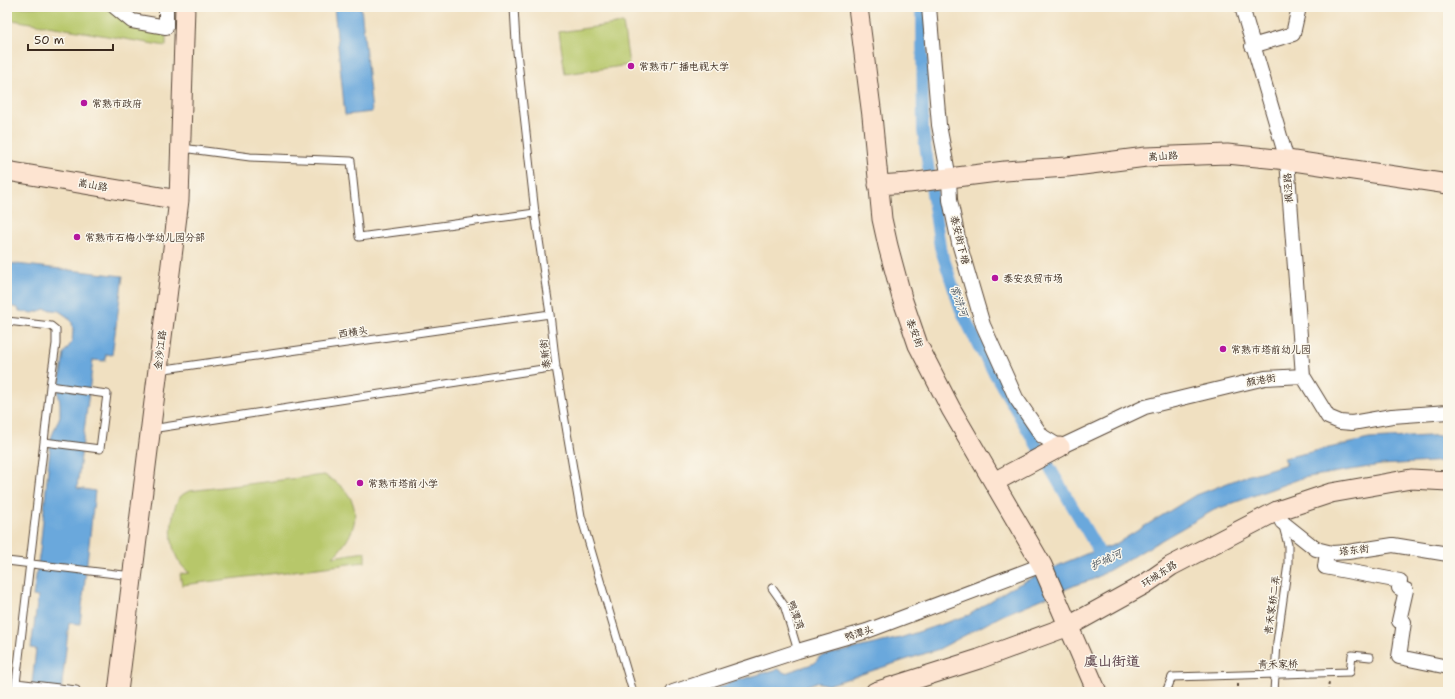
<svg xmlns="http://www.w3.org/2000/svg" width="1455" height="699" viewBox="0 0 1455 699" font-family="'Shantell Sans','LXGW WenKai TC',sans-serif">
	<rect width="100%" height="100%" fill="#fbf7ec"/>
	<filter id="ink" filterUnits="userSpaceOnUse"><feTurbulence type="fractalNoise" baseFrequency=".025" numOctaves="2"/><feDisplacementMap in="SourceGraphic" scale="8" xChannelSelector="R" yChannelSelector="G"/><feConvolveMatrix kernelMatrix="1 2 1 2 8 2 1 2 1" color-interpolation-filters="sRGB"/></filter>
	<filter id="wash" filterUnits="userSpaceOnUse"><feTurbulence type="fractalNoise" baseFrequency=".012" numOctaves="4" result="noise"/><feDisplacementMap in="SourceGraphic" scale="16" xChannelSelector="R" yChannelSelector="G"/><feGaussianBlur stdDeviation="0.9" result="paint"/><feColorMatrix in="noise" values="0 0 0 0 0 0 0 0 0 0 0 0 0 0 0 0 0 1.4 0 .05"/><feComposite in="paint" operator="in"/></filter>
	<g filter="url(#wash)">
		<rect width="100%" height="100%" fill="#f0e0c1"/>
		<path fill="#b7c76a" stroke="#797844" d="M 7,7 L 115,7 L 166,27 L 166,46 L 7,19 Z
			M 623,23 L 629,65 L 565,74 L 559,32 Z
			M 324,475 C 364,495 363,528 333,557 L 365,552 L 365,562 L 182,585 L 180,574 L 190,573 C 172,561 169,536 173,516 C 174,509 176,501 181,496 C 183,494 187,492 189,491 Z"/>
		<path fill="#6aa8dc" stroke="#52697d" d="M 334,7 L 361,7 L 372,112 L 345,115 Z
			M 7,263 L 123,276 L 112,355 L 106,354 L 105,361 L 93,360 L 77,488 L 95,491 L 80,624 L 69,623 L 61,692 L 31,692 L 36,649 L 31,648 L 38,597 L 33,596 L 40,550 L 51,438 L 60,416 L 60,403 L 58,393 L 64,353 L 72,342 L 73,330 L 72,323 L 69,318 L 59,311 L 45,309 L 33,313 L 19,311 L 18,308 L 9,306 L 7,307 Z
			M 1448,435 L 1448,461 L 1381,465 L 1302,478 L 1214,510 L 1092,580 L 1078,584 L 1003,615 L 939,649 L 828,685 L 816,682 L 790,692 L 707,692 L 732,682 L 778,669 L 785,673 L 815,663 L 819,657 L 900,638 L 969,615 L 1009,589 L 1064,563 L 1086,554 L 1114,545 L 1194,496 L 1243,477 L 1287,464 L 1284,458 L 1369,439 Z"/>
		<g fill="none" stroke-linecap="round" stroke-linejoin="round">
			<path stroke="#6aa8dc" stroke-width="12" d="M 920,7 L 922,18 L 923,131 L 940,247 L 960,308 L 979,347 L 1105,562"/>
		</g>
	</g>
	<g filter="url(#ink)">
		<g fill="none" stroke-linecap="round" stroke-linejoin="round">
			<defs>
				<path id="lane" d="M 514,7 L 516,43 L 535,213 L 550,314 L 556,367 L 581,516 L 633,692
					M 182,148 L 250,157 L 351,161 L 359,237 L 535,213
					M 7,321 L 51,326 L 56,330 L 56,344 L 50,386 L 107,394 L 100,449 L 44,442 L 15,692
					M 158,370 L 550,314
					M 151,429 L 556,367
					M 44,442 L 50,386
					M 7,561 L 132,576
					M 772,588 L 784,605 L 798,651
					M 16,683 L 76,690 L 76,692
					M 1166,692 L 1172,677 L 1350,672 L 1352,655 L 1370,657
					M 1274,692 L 1277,642 L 1288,564 L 1288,545 L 1283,526"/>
				<path id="street" d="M 115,7 L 132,21 L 166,27 L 166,7
					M 929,7 L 939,125 L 949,178 L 950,200 L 959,243 L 983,325 L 1016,398 L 1042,436 L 1060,447 L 1145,407 L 1265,378 L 1303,376 L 1328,417 L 1340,422 L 1352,423 L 1392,416 L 1448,412
					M 1242,7 L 1287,160 L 1303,376
					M 1252,46 L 1293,34 L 1299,7
					M 1277,511 L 1282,522 L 1316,549 L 1332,553 L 1348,552 L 1393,545 L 1448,554
					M 1327,552 L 1325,567 L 1400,581 L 1399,588 L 1406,590 L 1399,621 L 1404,622 L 1399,657 L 1448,667
					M 673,692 L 798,651 L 867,631 L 1042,565"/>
				<path id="secondary" d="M 858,7 L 872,116 L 882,219 L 888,246 L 902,298 L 918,345 L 951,409 L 1042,565 L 1097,692
					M 7,171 L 179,200
					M 878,185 L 909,183 L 1005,171 L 1067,167 L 1146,157 L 1227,154 L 1287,160 L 1448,184
					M 994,482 L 1060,447
					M 118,692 L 179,200 L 185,7
					M 875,692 L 979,659 L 1069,626 L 1145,584 L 1171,566 L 1277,511 L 1331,493 L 1411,479 L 1448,481"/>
			</defs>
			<use href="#lane" stroke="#564536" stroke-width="9"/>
			<use href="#street" stroke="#564536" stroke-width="16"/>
			<use href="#secondary" stroke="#564536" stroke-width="21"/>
			<path stroke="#564536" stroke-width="2" stroke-dasharray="3 3" stroke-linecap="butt" d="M 1238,684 L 1238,692
				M 1328,692 L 1329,681"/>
			<use href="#lane" stroke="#fff" stroke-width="7"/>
			<use href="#street" stroke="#fff" stroke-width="14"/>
			<use href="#secondary" stroke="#fde4d1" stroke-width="19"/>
		</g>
	</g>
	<g fill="#b5179e" stroke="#fbf7ec" stroke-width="1.5">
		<circle cx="631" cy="66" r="4"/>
		<circle cx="84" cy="103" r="4"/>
		<circle cx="77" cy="237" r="4"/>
		<circle cx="995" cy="278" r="4"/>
		<circle cx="1223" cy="349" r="4"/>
		<circle cx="360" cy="483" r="4"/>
	</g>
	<g text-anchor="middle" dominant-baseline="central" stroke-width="3" stroke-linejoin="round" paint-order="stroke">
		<g font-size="10" fill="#3b2a1e" stroke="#fbf7ec" text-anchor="start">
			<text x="639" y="66">常熟市广播电视大学</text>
			<text x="92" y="103">常熟市政府</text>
			<text x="85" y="237">常熟市石梅小学幼儿园分部</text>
			<text x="1003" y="278">泰安农贸市场</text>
			<text x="1231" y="349">常熟市塔前幼儿园</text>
			<text x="368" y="483">常熟市塔前小学</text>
		</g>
		<g font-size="10" fill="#3b2a1e" stroke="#fbf7ec">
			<text transform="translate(1163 156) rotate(-4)">嵩山路</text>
			<text transform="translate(93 185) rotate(10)">嵩山路</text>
			<text transform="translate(1288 188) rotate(-94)">枫泾路</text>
			<text transform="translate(960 240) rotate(76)">泰安街下塘</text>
			<text transform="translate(353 332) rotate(-8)">西横头</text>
			<text transform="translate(915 333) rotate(69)">泰安街</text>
			<text transform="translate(160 350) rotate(-83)">金沙江路</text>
			<text transform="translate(545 354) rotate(-97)">泰新街</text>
			<text transform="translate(1261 380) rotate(-10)">颜港街</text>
			<text transform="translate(1354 550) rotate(-7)">塔东街</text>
			<text transform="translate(1159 574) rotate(-33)">环城东路</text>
			<text transform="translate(1272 605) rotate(-82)">青禾家桥二弄</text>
			<text transform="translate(796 615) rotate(70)">鸭潭湾</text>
			<text transform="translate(859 633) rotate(-17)">鸭潭头</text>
			<text transform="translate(1278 664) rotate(-1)">青禾家桥</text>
		</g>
		<g font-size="11" font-style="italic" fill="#4b5660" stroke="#fbf7ec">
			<text transform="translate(959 301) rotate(70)">常浒河</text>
			<text transform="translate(1106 560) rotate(-25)">护城河</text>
		</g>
		<g font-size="14" font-weight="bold" fill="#6b545a" stroke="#fbf7ec">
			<text x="1112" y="661">虞山街道</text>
		</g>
	</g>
	<rect width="1455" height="699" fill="none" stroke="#fbf7ec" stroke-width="24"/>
	<path d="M28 44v6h85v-6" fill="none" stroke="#3b2a1e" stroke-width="2"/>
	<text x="34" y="44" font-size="12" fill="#3b2a1e" stroke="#fbf7ec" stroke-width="3" paint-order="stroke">50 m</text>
</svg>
